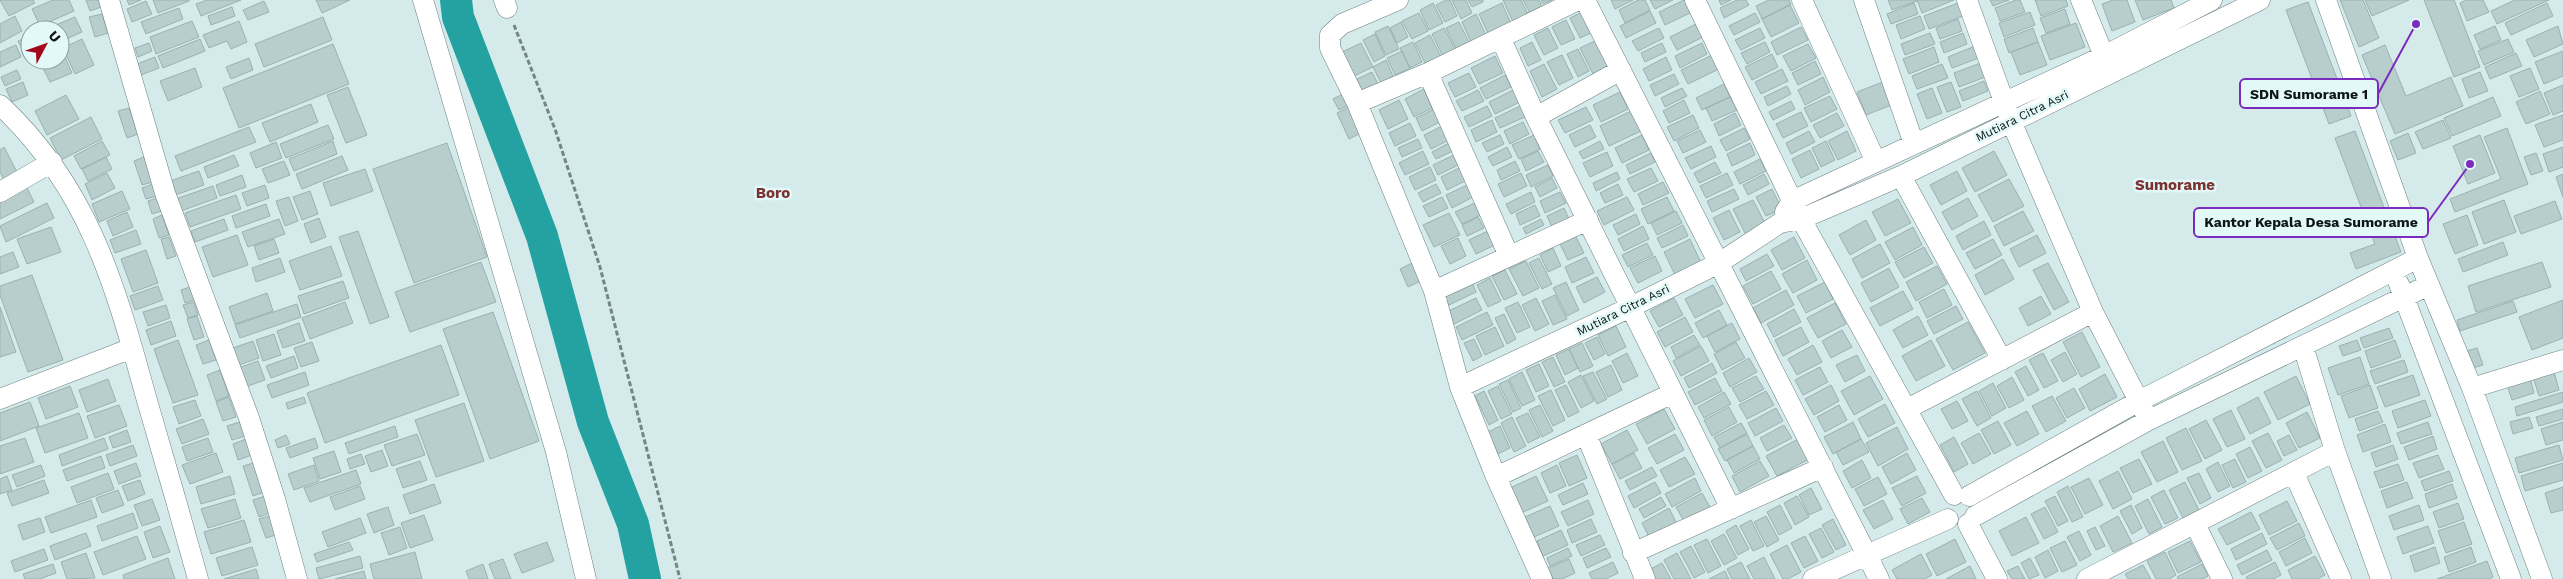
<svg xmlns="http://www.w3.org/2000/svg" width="2563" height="579" viewBox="0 0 2563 579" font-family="'Work Sans',sans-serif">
	<rect width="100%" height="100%" fill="#d5ebeb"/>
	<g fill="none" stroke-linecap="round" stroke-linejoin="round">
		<path stroke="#24a1a1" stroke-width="32" d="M 456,0 L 458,17 L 542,236 L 593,422 L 633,524 L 645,579"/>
	</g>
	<path fill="#b8cecd" stroke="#9bb0b0" d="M 0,0 L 33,0 L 35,3 L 9,16 Z
		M 53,0 L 69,0 L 74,11 L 40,26 L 32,9 Z
		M 86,0 L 101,0 L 104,6 L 90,11 Z
		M 127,0 L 141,0 L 129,5 Z
		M 153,0 L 189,0 L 189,1 L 158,13 Z
		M 207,0 L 241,0 L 201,16 L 196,4 Z
		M 316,0 L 350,0 L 322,13 Z
		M 1446,0 L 1450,0 L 1457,16 L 1445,22 L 1436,5 Z
		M 1452,0 L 1466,0 L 1472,13 L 1461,19 Z
		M 1468,0 L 1483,0 L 1483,2 L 1472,7 Z
		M 1503,0 L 1521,0 L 1528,14 L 1513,22 Z
		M 1523,0 L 1539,0 L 1542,7 L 1530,13 Z
		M 1541,0 L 1552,0 L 1543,4 Z
		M 1611,0 L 1633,0 L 1615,9 Z
		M 1638,0 L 1645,0 L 1650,10 L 1625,23 L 1619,10 Z
		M 1650,0 L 1673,0 L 1655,9 Z
		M 1684,0 L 1692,12 L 1665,25 L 1659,12 Z
		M 1719,0 L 1731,0 L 1721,5 Z
		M 1737,0 L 1746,0 L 1749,5 L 1724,18 L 1720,8 Z
		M 1769,0 L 1789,0 L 1791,4 L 1762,19 L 1756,6 Z
		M 1888,0 L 1917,0 L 1917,1 L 1892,10 Z
		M 1917,0 L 1954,0 L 1922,13 Z
		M 1990,0 L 2009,0 L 1993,6 Z
		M 2016,0 L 2020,0 L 2025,12 L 2000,21 L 1995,8 Z
		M 2035,0 L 2066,0 L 2068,6 L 2041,16 Z
		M 2113,0 L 2127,0 L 2135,22 L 2112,31 L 2102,4 Z
		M 2135,0 L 2171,0 L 2174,8 L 2143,20 Z
		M 2340,0 L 2363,0 L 2379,38 L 2359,47 Z
		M 2365,0 L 2409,0 L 2372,16 Z
		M 2424,0 L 2454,0 L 2480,67 L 2454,77 Z
		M 2466,0 L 2483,0 L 2489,12 L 2467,21 L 2460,3 Z
		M 2515,0 L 2549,0 L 2497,24 L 2491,11 Z
		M 146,1 L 152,14 L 132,22 L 127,9 Z
		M 264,1 L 269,12 L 248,20 L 243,10 Z
		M 2308,2 L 2351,116 L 2329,124 L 2286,10 Z
		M 1433,3 L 1443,23 L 1429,30 L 1420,10 Z
		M 1502,3 L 1511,24 L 1489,35 L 1479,14 Z
		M 1914,3 L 1918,14 L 1891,24 L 1887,14 Z
		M 1958,3 L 1963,16 L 1929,29 L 1924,16 Z
		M 2547,3 L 2553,16 L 2511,35 L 2505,23 Z
		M 1790,5 L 1799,23 L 1771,37 L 1762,19 Z
		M 232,7 L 235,16 L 211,25 L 208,16 Z
		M 179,8 L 183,19 L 146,34 L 141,22 Z
		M 2065,9 L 2070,24 L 2046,33 L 2040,18 Z
		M 1650,11 L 1656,23 L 1626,38 L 1620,26 Z
		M 1582,12 L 1593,32 L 1580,38 L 1570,18 Z
		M 2030,12 L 2035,25 L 2004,37 L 1999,23 Z
		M 1419,13 L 1428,31 L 1412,39 L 1402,21 Z
		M 1755,13 L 1760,22 L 1734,35 L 1729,26 Z
		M 102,14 L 108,33 L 95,37 L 89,17 Z
		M 1476,14 L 1486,35 L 1471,42 L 1462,22 Z
		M 15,16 L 22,31 L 0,43 L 0,24 Z
		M 1920,16 L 1925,29 L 1901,39 L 1896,25 Z
		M 75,17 L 82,32 L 60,42 L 60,30 L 52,30 L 51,27 Z
		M 323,17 L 332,40 L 264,67 L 255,44 Z
		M 1958,19 L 1962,31 L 1940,39 L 1936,28 Z
		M 1566,20 L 1575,39 L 1561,45 L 1552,27 Z
		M 192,21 L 199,37 L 156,54 L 150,37 Z
		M 239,21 L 247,42 L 231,49 L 227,41 L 209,48 L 203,35 Z
		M 1401,22 L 1408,37 L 1397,43 L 1390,28 Z
		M 1459,22 L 1469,42 L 1456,48 L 1446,28 Z
		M 1698,23 L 1705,36 L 1677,50 L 1670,37 Z
		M 2076,23 L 2085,47 L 2050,60 L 2041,36 Z
		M 1388,26 L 1399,49 L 1386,55 L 1375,32 Z
		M 2495,26 L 2501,40 L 2480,49 L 2474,35 Z
		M 2558,26 L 2563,44 L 2534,57 L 2526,40 Z
		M 1801,27 L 1808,40 L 1777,55 L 1771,42 Z
		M 1444,28 L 1456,51 L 1443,57 L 1432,34 Z
		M 1548,28 L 1558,48 L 1544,55 L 1534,35 Z
		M 1659,28 L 1664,38 L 1638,51 L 1632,41 Z
		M 1760,28 L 1765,38 L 1741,50 L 1735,40 Z
		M 2033,28 L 2038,42 L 2009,53 L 2004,39 Z
		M 1930,33 L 1935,44 L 1905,55 L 1901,44 Z
		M 1963,33 L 1967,44 L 1944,53 L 1940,42 Z
		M 1375,34 L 1385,56 L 1374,62 L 1363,40 Z
		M 1430,35 L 1442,59 L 1427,67 L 1415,43 Z
		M 30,36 L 30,56 L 26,57 L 18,41 Z
		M 82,39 L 94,65 L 75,74 L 63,48 Z
		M 200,39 L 205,51 L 163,68 L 158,56 Z
		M 2508,39 L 2514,52 L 2484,65 L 2478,51 Z
		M 1597,40 L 1609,66 L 1593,74 L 1580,48 Z
		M 1413,42 L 1422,62 L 1410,68 L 1400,48 Z
		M 1532,42 L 1541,60 L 1528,66 L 1520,48 Z
		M 1765,42 L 1770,52 L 1747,64 L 1741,53 Z
		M 2038,42 L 2047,65 L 2020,75 L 2011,52 Z
		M 149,43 L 152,51 L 138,57 L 135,48 Z
		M 1361,43 L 1373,67 L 1354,76 L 1342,52 Z
		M 1662,43 L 1666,52 L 1645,62 L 1641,53 Z
		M 1702,43 L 1707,54 L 1680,68 L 1675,56 Z
		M 333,44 L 349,84 L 239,128 L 223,88 Z
		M 1808,44 L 1816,58 L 1791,71 L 1783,56 Z
		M 16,45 L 21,57 L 0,67 L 0,52 Z
		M 2385,45 L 2406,96 L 2451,77 L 2463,106 L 2395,134 L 2362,55 Z
		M 1975,46 L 1979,58 L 1952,68 L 1948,57 Z
		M 1934,47 L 1939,62 L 1909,74 L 1903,59 Z
		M 61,48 L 72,73 L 50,82 L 39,60 L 60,60 Z
		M 1578,49 L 1589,71 L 1578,77 L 1567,54 Z
		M 1402,51 L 1410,68 L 1395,75 L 1387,58 Z
		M 2563,51 L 2563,76 L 2544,84 L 2535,62 Z
		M 2516,53 L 2522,66 L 2490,79 L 2485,67 Z
		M 1772,54 L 1778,67 L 1752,80 L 1745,67 Z
		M 1562,55 L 1573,78 L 1559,85 L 1547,62 Z
		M 1712,55 L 1719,69 L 1688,84 L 1681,70 Z
		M 1495,56 L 1503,73 L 1479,84 L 1471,68 Z
		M 155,57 L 159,68 L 141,75 L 137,64 Z
		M 1666,57 L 1672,70 L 1649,81 L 1643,69 Z
		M 249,58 L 253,70 L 231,79 L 226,67 Z
		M 1386,60 L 1393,76 L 1381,83 L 1373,67 Z
		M 1815,61 L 1821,74 L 1798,85 L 1792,73 Z
		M 1983,62 L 1988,76 L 1959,87 L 1954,73 Z
		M 1544,64 L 1557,89 L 1542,97 L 1530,71 Z
		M 1942,64 L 1948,78 L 1917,89 L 1912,76 Z
		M 195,68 L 202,87 L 168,101 L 160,81 Z
		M 2530,68 L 2539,89 L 2519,97 L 2510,76 Z
		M 1782,69 L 1788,81 L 1761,94 L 1755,82 Z
		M 17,70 L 21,79 L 5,86 L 1,77 Z
		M 1372,72 L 1380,88 L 1364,95 L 1357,79 Z
		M 2480,72 L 2488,91 L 2469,98 L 2462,79 Z
		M 1469,73 L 1476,87 L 1455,97 L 1448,83 Z
		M 1674,74 L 1679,84 L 1655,96 L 1650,85 Z
		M 1505,75 L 1511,87 L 1486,99 L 1480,88 Z
		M 1823,77 L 1830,92 L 1805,105 L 1798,90 Z
		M 1885,81 L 1894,104 L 1866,115 L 1857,92 Z
		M 1984,81 L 1988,91 L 1963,101 L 1959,91 Z
		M 23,82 L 28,95 L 12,102 L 6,89 Z
		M 1951,82 L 1961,107 L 1947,112 L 1937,87 Z
		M 1724,84 L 1730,97 L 1702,110 L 1696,98 Z
		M 2563,85 L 2563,111 L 2553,115 L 2544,93 Z
		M 1787,86 L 1791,94 L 1768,106 L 1764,97 Z
		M 348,87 L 367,135 L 346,143 L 327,95 Z
		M 1682,88 L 1687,96 L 1665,107 L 1661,98 Z
		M 1932,88 L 1942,113 L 1927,119 L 1917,94 Z
		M 1424,89 L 1432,108 L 1414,117 L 1405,99 Z
		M 1478,90 L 1484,101 L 1462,111 L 1456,101 Z
		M 1513,90 L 1520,102 L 1495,114 L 1489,102 Z
		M 2540,91 L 2550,114 L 2526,124 L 2516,102 Z
		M 1620,92 L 1628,109 L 1601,122 L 1593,105 Z
		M 1345,93 L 1351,104 L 1339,110 L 1333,99 Z
		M 66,95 L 79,119 L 47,135 L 35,111 Z
		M 1830,96 L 1837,109 L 1811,122 L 1804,108 Z
		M 1730,97 L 1737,110 L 1712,121 L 1706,108 Z
		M 2493,97 L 2501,116 L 2452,136 L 2444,118 Z
		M 1399,100 L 1408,119 L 1388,129 L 1379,110 Z
		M 1684,100 L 1690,113 L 1669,123 L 1663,111 Z
		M 1791,101 L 1795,109 L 1773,120 L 1769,112 Z
		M 311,104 L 318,122 L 270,142 L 262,123 Z
		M 1487,106 L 1492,116 L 1469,127 L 1464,117 Z
		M 1520,106 L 1525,117 L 1500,128 L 1495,118 Z
		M 1349,107 L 1361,133 L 1349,139 L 1337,113 Z
		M 1586,107 L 1593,120 L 1565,133 L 1558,120 Z
		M 129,108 L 138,134 L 127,138 L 118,111 Z
		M 1434,109 L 1440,122 L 1422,131 L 1416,118 Z
		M 1631,111 L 1641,131 L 1609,146 L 1600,126 Z
		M 1801,112 L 1808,126 L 1783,138 L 1776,124 Z
		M 1735,113 L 1741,125 L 1719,136 L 1714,124 Z
		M 1837,113 L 1844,126 L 1820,138 L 1813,125 Z
		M 1693,115 L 1699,128 L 1674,141 L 1667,127 Z
		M 2563,115 L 2563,140 L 2544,147 L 2535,125 Z
		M 91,117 L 102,139 L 61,160 L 50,138 Z
		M 1492,120 L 1497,132 L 1476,142 L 1471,130 Z
		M 2443,120 L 2451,138 L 2423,149 L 2415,132 Z
		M 1523,122 L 1529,134 L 1510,144 L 1504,131 Z
		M 1410,123 L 1416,136 L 1395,146 L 1389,133 Z
		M 328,125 L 334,139 L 286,158 L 280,144 Z
		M 1590,125 L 1596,137 L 1575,147 L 1569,135 Z
		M 1442,126 L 1449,140 L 1431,149 L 1424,135 Z
		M 249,127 L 256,142 L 181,171 L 175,156 Z
		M 1744,128 L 1750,139 L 1726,151 L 1720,140 Z
		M 2507,128 L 2528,184 L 2455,212 L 2450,199 L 2501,179 L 2484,137 Z
		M 1700,130 L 1706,142 L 1683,153 L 1677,141 Z
		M 1809,131 L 1815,142 L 1791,154 L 1786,143 Z
		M 1847,131 L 1856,151 L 1838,160 L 1828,141 Z
		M 2355,131 L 2401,252 L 2356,269 L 2350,253 L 2375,244 L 2335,138 Z
		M 2408,133 L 2416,153 L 2398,160 L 2390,141 Z
		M 1500,135 L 1504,144 L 1487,152 L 1482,143 Z
		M 1534,135 L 1540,149 L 1519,159 L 1512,145 Z
		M 1642,135 L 1649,150 L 1622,163 L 1615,148 Z
		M 2480,135 L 2495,173 L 2468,184 L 2453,146 Z
		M 1418,139 L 1422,148 L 1402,157 L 1398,148 Z
		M 102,141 L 110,155 L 81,169 L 74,156 Z
		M 333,141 L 337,154 L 294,171 L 289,159 Z
		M 1600,141 L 1604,149 L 1583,159 L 1579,152 Z
		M 1826,141 L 1835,160 L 1821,167 L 1812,148 Z
		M 276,142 L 282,158 L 256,168 L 250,153 Z
		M 447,143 L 487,257 L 414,283 L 373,169 Z
		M 1449,143 L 1453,151 L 1436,159 L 1432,152 Z
		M 1750,143 L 1755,155 L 1732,166 L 1727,154 Z
		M 1711,146 L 1716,157 L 1691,169 L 1685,158 Z
		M 4,147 L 18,174 L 4,180 L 0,172 L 0,150 Z
		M 1507,147 L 1512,157 L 1493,166 L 1488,157 Z
		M 2563,147 L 2563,167 L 2549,172 L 2543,154 Z
		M 1810,150 L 1819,169 L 1801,178 L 1792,159 Z
		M 1423,151 L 1429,164 L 1405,175 L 1399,163 Z
		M 1538,151 L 1544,162 L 1526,171 L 1521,159 Z
		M 1994,151 L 2007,175 L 1975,192 L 1962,168 Z
		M 1607,152 L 1613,166 L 1590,177 L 1583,163 Z
		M 1651,153 L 1655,162 L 1630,174 L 1626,165 Z
		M 2536,153 L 2543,171 L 2531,175 L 2524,157 Z
		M 1456,154 L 1460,164 L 1438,175 L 1433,165 Z
		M 234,155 L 239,166 L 208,178 L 204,167 Z
		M 342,156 L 348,170 L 302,189 L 296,174 Z
		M 106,157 L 112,169 L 88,181 L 82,169 Z
		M 144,157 L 153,182 L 142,185 L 134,161 Z
		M 1760,159 L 1766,171 L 1740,184 L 1734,172 Z
		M 284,161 L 290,175 L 268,183 L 262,169 Z
		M 1515,161 L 1520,171 L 1501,180 L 1497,170 Z
		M 1715,162 L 1721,173 L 1699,183 L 1694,173 Z
		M 1548,165 L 1553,176 L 1531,187 L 1526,175 Z
		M 1430,167 L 1436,180 L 1415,190 L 1409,177 Z
		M 1461,167 L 1467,180 L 1447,190 L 1441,177 Z
		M 1651,168 L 1658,181 L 1634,192 L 1627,179 Z
		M 365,169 L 373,191 L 331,206 L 323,183 Z
		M 199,171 L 204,185 L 175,195 L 170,181 Z
		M 1957,171 L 1967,191 L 1941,205 L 1930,185 Z
		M 1617,172 L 1620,179 L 1596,191 L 1593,183 Z
		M 107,173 L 115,188 L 92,200 L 85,184 Z
		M 1521,173 L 1527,186 L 1504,197 L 1498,184 Z
		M 1727,173 L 1733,185 L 1706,198 L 1700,186 Z
		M 1764,174 L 1769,184 L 1748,195 L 1743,185 Z
		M 2563,174 L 2563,197 L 2556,177 Z
		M 242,175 L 246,187 L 220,196 L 216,185 Z
		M 1552,178 L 1557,188 L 1540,197 L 1535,187 Z
		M 2009,179 L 2024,206 L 1993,222 L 1978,195 Z
		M 1663,182 L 1669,193 L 1643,205 L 1638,194 Z
		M 153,184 L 157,196 L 146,199 L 142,188 Z
		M 1436,184 L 1441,193 L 1423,202 L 1418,193 Z
		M 1618,184 L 1623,195 L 1605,203 L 1600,193 Z
		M 265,185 L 269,198 L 247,206 L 242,193 Z
		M 1467,185 L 1473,197 L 1452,208 L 1446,195 Z
		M 26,186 L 34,202 L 0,219 L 0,199 Z
		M 213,186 L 217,198 L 181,211 L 176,199 Z
		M 1734,189 L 1739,199 L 1712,212 L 1707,201 Z
		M 1772,189 L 1782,209 L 1766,216 L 1756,197 Z
		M 122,191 L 130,209 L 99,222 L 92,204 Z
		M 310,191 L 318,214 L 302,220 L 293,197 Z
		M 1531,192 L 1535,202 L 1511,214 L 1506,204 Z
		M 1560,192 L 1566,203 L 1545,213 L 1540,201 Z
		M 236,195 L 241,209 L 190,227 L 185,213 Z
		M 289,197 L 298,221 L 285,226 L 276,201 Z
		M 1442,197 L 1448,208 L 1429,217 L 1423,206 Z
		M 1627,197 L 1634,210 L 1604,225 L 1597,211 Z
		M 1667,197 L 1674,211 L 1648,224 L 1641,209 Z
		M 157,198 L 162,211 L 152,214 L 148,201 Z
		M 1968,198 L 1978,216 L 1952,230 L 1942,212 Z
		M 1898,199 L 1911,223 L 1885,236 L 1872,212 Z
		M 1753,200 L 1766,225 L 1746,235 L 1733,209 Z
		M 2504,200 L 2516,232 L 2484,244 L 2472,212 Z
		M 2555,201 L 2562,219 L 2521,234 L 2514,216 Z
		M 1477,202 L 1483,214 L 1462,224 L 1455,212 Z
		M 47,203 L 54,218 L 6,242 L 0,226 Z
		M 266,204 L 270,216 L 236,228 L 232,216 Z
		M 1535,205 L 1540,216 L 1520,225 L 1516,214 Z
		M 1564,208 L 1569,219 L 1552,227 L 1547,216 Z
		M 1729,210 L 1740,232 L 1724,240 L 1713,218 Z
		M 1676,211 L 1682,223 L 1657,235 L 1651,223 Z
		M 2023,211 L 2034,231 L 2004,246 L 1994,226 Z
		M 127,212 L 133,227 L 113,236 L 107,221 Z
		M 1449,213 L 1460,235 L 1434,247 L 1423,225 Z
		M 1636,214 L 1640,224 L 1618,235 L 1613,225 Z
		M 162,215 L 169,235 L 159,238 L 153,219 Z
		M 2467,215 L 2478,245 L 2455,254 L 2443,224 Z
		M 1478,217 L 1484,228 L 1467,236 L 1462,225 Z
		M 319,218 L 326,237 L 311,243 L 304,224 Z
		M 224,219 L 228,230 L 195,242 L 191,231 Z
		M 279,219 L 285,234 L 248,247 L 242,232 Z
		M 1541,219 L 1544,225 L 1526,234 L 1523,228 Z
		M 1866,220 L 1876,240 L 1850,255 L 1839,235 Z
		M 1984,221 L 1991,235 L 1963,250 L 1956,236 Z
		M 1683,225 L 1688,236 L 1662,248 L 1657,238 Z
		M 1643,226 L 1649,239 L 1624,251 L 1618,239 Z
		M 51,227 L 61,252 L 27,264 L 17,239 Z
		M 1913,227 L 1922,245 L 1895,260 L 1885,242 Z
		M 136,230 L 141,244 L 115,253 L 110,240 Z
		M 1490,230 L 1497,244 L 1476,254 L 1469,240 Z
		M 358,231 L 389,317 L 370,324 L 339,237 Z
		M 237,235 L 248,265 L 213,277 L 202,247 Z
		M 1575,235 L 1584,253 L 1568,260 L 1559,242 Z
		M 2037,235 L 2046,253 L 2019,267 L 2010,249 Z
		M 169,237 L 176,256 L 167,259 L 161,239 Z
		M 1794,237 L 1805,258 L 1782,270 L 1771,250 Z
		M 1458,238 L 1466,256 L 1450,264 L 1441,246 Z
		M 274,239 L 279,253 L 259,260 L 254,246 Z
		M 1690,239 L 1702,265 L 1676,277 L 1664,252 Z
		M 1993,239 L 2002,255 L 1975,269 L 1966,253 Z
		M 2503,242 L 2508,255 L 2463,272 L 2458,259 Z
		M 1647,243 L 1653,255 L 1628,267 L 1622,255 Z
		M 1880,244 L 1890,263 L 1862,278 L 1852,259 Z
		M 331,246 L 342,276 L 300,290 L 289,261 Z
		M 1924,247 L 1933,263 L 1904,278 L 1895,262 Z
		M 1553,248 L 1561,266 L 1548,272 L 1540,255 Z
		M 146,250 L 158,283 L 133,292 L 121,259 Z
		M 13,252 L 19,267 L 0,274 L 0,257 Z
		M 1767,254 L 1774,266 L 1746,281 L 1740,269 Z
		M 1655,256 L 1662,271 L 1638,283 L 1630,268 Z
		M 1586,257 L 1594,273 L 1572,283 L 1565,267 Z
		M 280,258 L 285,272 L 256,282 L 252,268 Z
		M 1539,258 L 1552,284 L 1542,289 L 1529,263 Z
		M 2003,259 L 2014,279 L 1985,295 L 1975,275 Z
		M 1807,260 L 1817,280 L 1793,293 L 1782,274 Z
		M 1416,261 L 1425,279 L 1408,287 L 1400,269 Z
		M 1526,261 L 1539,288 L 1523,296 L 1509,269 Z
		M 481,262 L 496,302 L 410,332 L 395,292 Z
		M 2542,262 L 2551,287 L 2476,312 L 2468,286 Z
		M 2048,263 L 2069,302 L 2054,310 L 2033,270 Z
		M 1937,266 L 1947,284 L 1916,301 L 1906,282 Z
		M 1889,268 L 1899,287 L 1871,302 L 1861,283 Z
		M 1505,270 L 1517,294 L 1504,300 L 1492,276 Z
		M 1771,271 L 1781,289 L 1753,304 L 1743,286 Z
		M 32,275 L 63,360 L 28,372 L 0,295 L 0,286 Z
		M 1597,277 L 1605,292 L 1584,303 L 1576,287 Z
		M 1490,278 L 1501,301 L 1488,307 L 1477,285 Z
		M 343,281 L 349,298 L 304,314 L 298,296 Z
		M 1472,282 L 1476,292 L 1449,305 L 1444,295 Z
		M 1566,282 L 1579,310 L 1567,316 L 1553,288 Z
		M 1825,282 L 1833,299 L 1806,313 L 1797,296 Z
		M 1713,285 L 1723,304 L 1695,318 L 1685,299 Z
		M 158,286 L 163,300 L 135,310 L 130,296 Z
		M 190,287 L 195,300 L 185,303 L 181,290 Z
		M 1944,289 L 1952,305 L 1927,318 L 1919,302 Z
		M 1786,290 L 1794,305 L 1761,323 L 1753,308 Z
		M 1903,291 L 1913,309 L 1880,326 L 1870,308 Z
		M 267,293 L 273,311 L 235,324 L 229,307 Z
		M 1555,295 L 1567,319 L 1553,325 L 1542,301 Z
		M 2041,296 L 2051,314 L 2028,326 L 2019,308 Z
		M 1476,298 L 1482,310 L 1448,327 L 1442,314 Z
		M 1536,298 L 1549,324 L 1535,331 L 1522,305 Z
		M 1674,298 L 1683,315 L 1659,327 L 1650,311 Z
		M 2563,300 L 2563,338 L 2532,350 L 2519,317 Z
		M 2513,301 L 2517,312 L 2460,331 L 2457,320 Z
		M 194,302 L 198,315 L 188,318 L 183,305 Z
		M 345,302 L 353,323 L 310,339 L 302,318 Z
		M 1518,302 L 1530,327 L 1517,333 L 1505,308 Z
		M 1835,303 L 1846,324 L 1818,338 L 1807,318 Z
		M 297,304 L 301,317 L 240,338 L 235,325 Z
		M 166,305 L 170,318 L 148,326 L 143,312 Z
		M 1956,306 L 1963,319 L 1934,334 L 1927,321 Z
		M 0,307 L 16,352 L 0,357 Z
		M 1794,309 L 1801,322 L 1774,337 L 1767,324 Z
		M 1719,310 L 1727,325 L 1703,338 L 1695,323 Z
		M 493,312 L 539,441 L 490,459 L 443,329 Z
		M 1487,312 L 1493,325 L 1462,340 L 1456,327 Z
		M 1504,314 L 1516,339 L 1507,344 L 1495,318 Z
		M 197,316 L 204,337 L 194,340 L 187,319 Z
		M 1918,316 L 1928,335 L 1903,348 L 1893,330 Z
		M 1685,317 L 1693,332 L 1665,347 L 1657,332 Z
		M 171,321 L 176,336 L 151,345 L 146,330 Z
		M 1968,322 L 1985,353 L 1953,370 L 1936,339 Z
		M 299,323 L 305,341 L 283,348 L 277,331 Z
		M 1732,323 L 1740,339 L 1715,352 L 1707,336 Z
		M 1616,326 L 1626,347 L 1608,356 L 1598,335 Z
		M 1495,327 L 1504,346 L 1485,355 L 1476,336 Z
		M 1801,327 L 1809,342 L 1783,356 L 1775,340 Z
		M 2389,328 L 2393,338 L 2364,348 L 2360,338 Z
		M 1842,330 L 1852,347 L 1831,358 L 1822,341 Z
		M 2082,332 L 2100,367 L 2081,377 L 2063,342 Z
		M 274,334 L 281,355 L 263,361 L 256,340 Z
		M 1694,335 L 1700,345 L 1676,358 L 1671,347 Z
		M 1597,337 L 1605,354 L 1594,360 L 1585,343 Z
		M 1474,339 L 1482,356 L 1473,361 L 1464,343 Z
		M 178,340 L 198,395 L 173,403 L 154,349 Z
		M 209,340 L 216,360 L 203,364 L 196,345 Z
		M 1931,340 L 1945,366 L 1916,381 L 1902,356 Z
		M 2357,340 L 2361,350 L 2343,356 L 2339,346 Z
		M 2395,340 L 2401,357 L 2371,368 L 2365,351 Z
		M 253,341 L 259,358 L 239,365 L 233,348 Z
		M 312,342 L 319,361 L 301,367 L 294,348 Z
		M 1736,342 L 1745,358 L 1722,370 L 1714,354 Z
		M 1582,343 L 1593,366 L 1580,372 L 1569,349 Z
		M 441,345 L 459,395 L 325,443 L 307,393 Z
		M 1813,345 L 1822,362 L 1797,375 L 1788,359 Z
		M 1701,346 L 1709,361 L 1681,376 L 1673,361 Z
		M 2477,348 L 2483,365 L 2469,369 L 2463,352 Z
		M 1569,349 L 1578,368 L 1565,375 L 1556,355 Z
		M 2065,352 L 2077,374 L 2063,382 L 2051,360 Z
		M 1627,353 L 1638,376 L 1623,383 L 1612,361 Z
		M 2043,353 L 2058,381 L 2044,388 L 2029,360 Z
		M 1857,355 L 1865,371 L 1845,382 L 1836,365 Z
		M 294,356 L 298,368 L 271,378 L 266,366 Z
		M 1553,357 L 1565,382 L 1554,387 L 1542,362 Z
		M 2360,357 L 2369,384 L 2338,395 L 2328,368 Z
		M 1749,358 L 1757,372 L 1730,387 L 1723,373 Z
		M 2404,360 L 2408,372 L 2375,384 L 2370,371 Z
		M 258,361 L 265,380 L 245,387 L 238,368 Z
		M 1712,363 L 1717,373 L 1689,388 L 1684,378 Z
		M 1539,364 L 1549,386 L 1536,392 L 1526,370 Z
		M 1611,365 L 1622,390 L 1608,397 L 1596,372 Z
		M 2026,366 L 2039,390 L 2028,396 L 2015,372 Z
		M 1820,367 L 1828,382 L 1803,395 L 1795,380 Z
		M 2553,368 L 2559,390 L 2539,396 L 2532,374 Z
		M 220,370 L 229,396 L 216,401 L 207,375 Z
		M 305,372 L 309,385 L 272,398 L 267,385 Z
		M 1522,372 L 1535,400 L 1522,406 L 1509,379 Z
		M 1593,372 L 1607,399 L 1597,404 L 1583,376 Z
		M 2105,374 L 2117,397 L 2090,411 L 2079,389 Z
		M 1581,375 L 1594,401 L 1581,408 L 1568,382 Z
		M 2413,375 L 2420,395 L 2385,407 L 2377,387 Z
		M 1756,376 L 1764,389 L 1740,402 L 1732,388 Z
		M 1870,376 L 1883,399 L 1854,415 L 1841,391 Z
		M 2296,376 L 2310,404 L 2278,420 L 2264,392 Z
		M 2012,377 L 2024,400 L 2009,408 L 1997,386 Z
		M 1715,378 L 1722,391 L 1695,405 L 1688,392 Z
		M 2530,378 L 2534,393 L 2512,400 L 2507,385 Z
		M 108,379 L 116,401 L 87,412 L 79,390 Z
		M 1508,380 L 1521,408 L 1513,412 L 1499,384 Z
		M 1993,383 L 2006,408 L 1992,416 L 1979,391 Z
		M 1566,385 L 1579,412 L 1568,417 L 1555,390 Z
		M 1831,385 L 1839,401 L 1814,415 L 1805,399 Z
		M 2370,385 L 2378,408 L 2349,418 L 2341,396 Z
		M 70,386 L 78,407 L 46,419 L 38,398 Z
		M 1498,386 L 1512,414 L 1501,419 L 1488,391 Z
		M 2074,388 L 2085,408 L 2067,418 L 2056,398 Z
		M 1551,390 L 1565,420 L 1553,426 L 1538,396 Z
		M 1484,391 L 1498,420 L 1489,425 L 1475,396 Z
		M 1766,391 L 1774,405 L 1747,419 L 1739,405 Z
		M 1977,391 L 1991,418 L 1977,426 L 1962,399 Z
		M 1724,392 L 1731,404 L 1704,418 L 1698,407 Z
		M 2563,392 L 2563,402 L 2517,416 L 2515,407 Z
		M 2052,396 L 2066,421 L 2046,432 L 2032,406 Z
		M 229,397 L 236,417 L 223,421 L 216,402 Z
		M 304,397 L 306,403 L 288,409 L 286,403 Z
		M 2258,397 L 2271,423 L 2250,434 L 2237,408 Z
		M 195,400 L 201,416 L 179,424 L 173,407 Z
		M 2425,400 L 2431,416 L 2398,428 L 2392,411 Z
		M 1957,401 L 1968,421 L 1952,429 L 1941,409 Z
		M 30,402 L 39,426 L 0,441 L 0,413 Z
		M 464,403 L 484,461 L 436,477 L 415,420 Z
		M 1885,404 L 1895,423 L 1868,437 L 1858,419 Z
		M 119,405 L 127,426 L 95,438 L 87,416 Z
		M 1540,405 L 1553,431 L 1542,437 L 1529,410 Z
		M 1839,405 L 1847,420 L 1825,432 L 1817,417 Z
		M 1729,407 L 1737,422 L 1712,436 L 1704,420 Z
		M 1776,408 L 1783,421 L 1755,436 L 1748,423 Z
		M 1664,409 L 1675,429 L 1647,444 L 1636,424 Z
		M 2563,409 L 2563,419 L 2539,426 L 2536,417 Z
		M 2231,410 L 2245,439 L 2227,447 L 2213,419 Z
		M 2027,411 L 2039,434 L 2017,446 L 2004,423 Z
		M 2378,411 L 2383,422 L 2359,431 L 2355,419 Z
		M 2307,412 L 2320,438 L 2299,448 L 2286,423 Z
		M 79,413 L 88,438 L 45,453 L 36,428 Z
		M 1528,413 L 1540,437 L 1528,443 L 1516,418 Z
		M 1512,417 L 1526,446 L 1514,452 L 1501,423 Z
		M 2529,417 L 2533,428 L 2513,434 L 2510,422 Z
		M 203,419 L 209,434 L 182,444 L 176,429 Z
		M 2206,420 L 2222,450 L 2205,459 L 2189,429 Z
		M 1998,421 L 2011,445 L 1994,454 L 1981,430 Z
		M 240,422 L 245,436 L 232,440 L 227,426 Z
		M 1853,422 L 1861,439 L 1833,454 L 1824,437 Z
		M 2428,422 L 2432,434 L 2401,444 L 2397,433 Z
		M 2563,422 L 2563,440 L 2546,445 L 2541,429 Z
		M 1741,423 L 1747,433 L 1720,448 L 1714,437 Z
		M 2385,424 L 2391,442 L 2363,452 L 2357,435 Z
		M 1784,425 L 1792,438 L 1767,451 L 1760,438 Z
		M 395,426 L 398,437 L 349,454 L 345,443 Z
		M 1500,426 L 1510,448 L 1498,454 L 1488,432 Z
		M 1897,427 L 1908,449 L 1878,466 L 1866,443 Z
		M 2186,428 L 2202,461 L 2182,470 L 2166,438 Z
		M 127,430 L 131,442 L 113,448 L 109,437 Z
		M 1627,430 L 1638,450 L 1612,464 L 1601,444 Z
		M 1979,433 L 1991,454 L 1973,464 L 1961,443 Z
		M 2268,433 L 2282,460 L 2266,468 L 2252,441 Z
		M 417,434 L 425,455 L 392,466 L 384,445 Z
		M 1675,434 L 1684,450 L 1657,464 L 1648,448 Z
		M 1747,434 L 1753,446 L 1725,461 L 1718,449 Z
		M 286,435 L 290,444 L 278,448 L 275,440 Z
		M 2289,435 L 2297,450 L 2284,456 L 2277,441 Z
		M 2433,436 L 2437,449 L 2409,460 L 2404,447 Z
		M 1954,437 L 1968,464 L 1954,472 L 1940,445 Z
		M 25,438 L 34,462 L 0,474 L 0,446 Z
		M 104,438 L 108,449 L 62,466 L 59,455 Z
		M 208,438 L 213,452 L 187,461 L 182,447 Z
		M 315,438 L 318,448 L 290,458 L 286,448 Z
		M 246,439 L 252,455 L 238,460 L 233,444 Z
		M 1798,439 L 1809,459 L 1777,476 L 1766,456 Z
		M 1861,439 L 1869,452 L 1843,465 L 1836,452 Z
		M 2163,441 L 2178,472 L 2157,482 L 2141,452 Z
		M 133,445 L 137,456 L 110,466 L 106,455 Z
		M 2393,445 L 2398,459 L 2376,467 L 2371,453 Z
		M 2559,445 L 2563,460 L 2519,473 L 2515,458 Z
		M 1753,446 L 1760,459 L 1734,473 L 1727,460 Z
		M 2250,447 L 2262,471 L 2248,478 L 2236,454 Z
		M 382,450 L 388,466 L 371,472 L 365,456 Z
		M 334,451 L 341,472 L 320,479 L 313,458 Z
		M 216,453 L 223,472 L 190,484 L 182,465 Z
		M 1634,453 L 1642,468 L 1620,479 L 1612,464 Z
		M 1907,453 L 1916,470 L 1891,484 L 1882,467 Z
		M 361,454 L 365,464 L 350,469 L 347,459 Z
		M 1577,455 L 1587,478 L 1569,486 L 1559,463 Z
		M 2438,455 L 2444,469 L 2419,478 L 2413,463 Z
		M 101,456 L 105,468 L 67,481 L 63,470 Z
		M 1685,457 L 1695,474 L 1669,487 L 1660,470 Z
		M 2139,459 L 2152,484 L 2133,493 L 2120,468 Z
		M 2235,459 L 2246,482 L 2233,488 L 2222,465 Z
		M 1862,460 L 1871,478 L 1852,488 L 1843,471 Z
		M 420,461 L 427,480 L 403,488 L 396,469 Z
		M 1760,461 L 1769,476 L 1740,492 L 1732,476 Z
		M 257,462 L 267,491 L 253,496 L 243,466 Z
		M 2218,462 L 2230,486 L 2218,492 L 2206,469 Z
		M 136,463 L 141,476 L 119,484 L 114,471 Z
		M 2563,463 L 2563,480 L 2525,491 L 2521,476 Z
		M 2398,464 L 2404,480 L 2380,488 L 2374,472 Z
		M 41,465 L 45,476 L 17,487 L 12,475 Z
		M 314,465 L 319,481 L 294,490 L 288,474 Z
		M 1557,465 L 1566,486 L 1550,493 L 1541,473 Z
		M 1652,467 L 1657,476 L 1630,490 L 1625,481 Z
		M 356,470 L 361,484 L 310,502 L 304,488 Z
		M 2118,471 L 2132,499 L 2113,509 L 2099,481 Z
		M 2449,471 L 2453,481 L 2425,491 L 2421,481 Z
		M 108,473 L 114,489 L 77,503 L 71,487 Z
		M 2199,473 L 2211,498 L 2200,504 L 2187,478 Z
		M 7,476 L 12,490 L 0,494 L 0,479 Z
		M 230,476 L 235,494 L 201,504 L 196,487 Z
		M 1536,476 L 1548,501 L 1521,513 L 1510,488 Z
		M 1917,476 L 1926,493 L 1902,506 L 1892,488 Z
		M 1878,477 L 1887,494 L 1864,506 L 1855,489 Z
		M 1695,478 L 1701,491 L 1672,507 L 1665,494 Z
		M 2089,478 L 2103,505 L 2085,514 L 2071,487 Z
		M 44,480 L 49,493 L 12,506 L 7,493 Z
		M 140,480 L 145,494 L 128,501 L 122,486 Z
		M 1655,482 L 1661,493 L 1634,508 L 1628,496 Z
		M 2185,482 L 2199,510 L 2183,518 L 2169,490 Z
		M 2407,482 L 2413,498 L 2387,508 L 2381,491 Z
		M 1583,483 L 1588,494 L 1563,505 L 1558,495 Z
		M 434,484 L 441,503 L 410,514 L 403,495 Z
		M 2452,484 L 2457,498 L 2429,508 L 2425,494 Z
		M 360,486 L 365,499 L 335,510 L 330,497 Z
		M 2068,486 L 2083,517 L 2072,522 L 2057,492 Z
		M 2563,487 L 2563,510 L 2551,513 L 2545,493 Z
		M 1811,488 L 1822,509 L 1809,515 L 1799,495 Z
		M 118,490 L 124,505 L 102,513 L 96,498 Z
		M 2164,490 L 2178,518 L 2165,524 L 2151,497 Z
		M 1702,493 L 1711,509 L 1685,523 L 1676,507 Z
		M 265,496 L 270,513 L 259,517 L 253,500 Z
		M 1797,496 L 1809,517 L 1795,525 L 1784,503 Z
		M 2055,496 L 2068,521 L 2058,526 L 2045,501 Z
		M 1661,497 L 1666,506 L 1644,518 L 1639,509 Z
		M 1922,498 L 1930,512 L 1908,524 L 1900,509 Z
		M 152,499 L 160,520 L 142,526 L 134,505 Z
		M 235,499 L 241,518 L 208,528 L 201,509 Z
		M 2148,499 L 2162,527 L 2149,534 L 2135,506 Z
		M 91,500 L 97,517 L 51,533 L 45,517 Z
		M 1588,500 L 1594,514 L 1568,526 L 1561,512 Z
		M 1883,500 L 1893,519 L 1874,529 L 1863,510 Z
		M 2287,501 L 2297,521 L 2269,535 L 2259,515 Z
		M 2458,503 L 2464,519 L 2439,528 L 2433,512 Z
		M 1780,505 L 1792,528 L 1779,535 L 1767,512 Z
		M 2131,505 L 2142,528 L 2132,534 L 2120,511 Z
		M 2419,505 L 2424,520 L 2394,530 L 2389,516 Z
		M 1550,506 L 1559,526 L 1534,537 L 1525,517 Z
		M 388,507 L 394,525 L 374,533 L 367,514 Z
		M 2045,507 L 2058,532 L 2044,539 L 2031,514 Z
		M 1669,508 L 1677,524 L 1650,539 L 1642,523 Z
		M 2251,512 L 2260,529 L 2227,545 L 2218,529 Z
		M 133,513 L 138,528 L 102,541 L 97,526 Z
		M 272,515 L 279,534 L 266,538 L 259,519 Z
		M 424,515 L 433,540 L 410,548 L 401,523 Z
		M 1766,516 L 1779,540 L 1767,547 L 1754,522 Z
		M 2118,516 L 2132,543 L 2113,552 L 2100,526 Z
		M 2026,517 L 2039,543 L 2012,556 L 1999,531 Z
		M 40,518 L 45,532 L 23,540 L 18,525 Z
		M 360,518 L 366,533 L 328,547 L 322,532 Z
		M 1591,519 L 1597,532 L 1572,543 L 1567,530 Z
		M 1833,519 L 1846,545 L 1836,550 L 1822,525 Z
		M 244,520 L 251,542 L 211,554 L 204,532 Z
		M 1751,520 L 1764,546 L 1753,551 L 1740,526 Z
		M 2464,522 L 2472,544 L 2446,553 L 2438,531 Z
		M 2299,523 L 2305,536 L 2277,550 L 2270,538 Z
		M 1736,525 L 1749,549 L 1738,555 L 1726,531 Z
		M 160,526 L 170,552 L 153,558 L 144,532 Z
		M 2428,526 L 2434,543 L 2403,554 L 2397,537 Z
		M 400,527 L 407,548 L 389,555 L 381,533 Z
		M 2095,527 L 2105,546 L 2096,550 L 2087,531 Z
		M 1821,528 L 1834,552 L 1822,558 L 1809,534 Z
		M 1561,530 L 1568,545 L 1543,556 L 1537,541 Z
		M 2079,531 L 2091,555 L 2080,561 L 2067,537 Z
		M 86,533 L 91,546 L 55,560 L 50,546 Z
		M 2262,533 L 2267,544 L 2236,560 L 2231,549 Z
		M 1724,534 L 1737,558 L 1724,565 L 1711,541 Z
		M 1600,535 L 1605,545 L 1581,556 L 1576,545 Z
		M 137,536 L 146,559 L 103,575 L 94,552 Z
		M 1805,536 L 1818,561 L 1804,568 L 1791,543 Z
		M 2305,538 L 2312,553 L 2286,566 L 2279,552 Z
		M 1707,539 L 1721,566 L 1708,573 L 1694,545 Z
		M 1955,539 L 1966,562 L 1937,576 L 1926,554 Z
		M 2065,541 L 2077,565 L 2062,572 L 2050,548 Z
		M 2190,541 L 2201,562 L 2178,573 L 2168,552 Z
		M 349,542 L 353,550 L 317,562 L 314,554 Z
		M 547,542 L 554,561 L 522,573 L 514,554 Z
		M 1787,545 L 1801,572 L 1788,579 L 1783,579 L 1770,554 Z
		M 1691,546 L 1705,572 L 1694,578 L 1680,552 Z
		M 252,547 L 258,565 L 222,576 L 216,558 Z
		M 2435,547 L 2440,563 L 2415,572 L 2410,556 Z
		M 2471,547 L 2476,562 L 2449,572 L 2444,557 Z
		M 1568,548 L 1572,556 L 1550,566 L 1547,558 Z
		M 1606,548 L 1611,557 L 1587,568 L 1583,558 Z
		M 44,549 L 48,560 L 15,572 L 11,561 Z
		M 2048,550 L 2058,571 L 2045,578 L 2035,557 Z
		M 2267,550 L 2272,560 L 2242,575 L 2237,565 Z
		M 415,552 L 422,579 L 374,579 L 370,564 Z
		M 2165,552 L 2176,575 L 2169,579 L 2156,579 L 2147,561 Z
		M 86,553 L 95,578 L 67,579 L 61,562 Z
		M 1677,553 L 1691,579 L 1674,579 L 1664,560 Z
		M 1921,554 L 1932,575 L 1925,579 L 1897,579 L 1892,570 Z
		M 360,556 L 363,568 L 319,579 L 316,568 Z
		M 2315,556 L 2325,575 L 2317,579 L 2292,579 L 2288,570 Z
		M 1764,557 L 1775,579 L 1754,579 L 1747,566 Z
		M 168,558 L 175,579 L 124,579 L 123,575 Z
		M 2030,558 L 2039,575 L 2029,579 L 2021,563 Z
		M 503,559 L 511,579 L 495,579 L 489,564 Z
		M 1569,559 L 1575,573 L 1562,579 L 1553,579 L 1548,568 Z
		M 2487,561 L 2493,577 L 2489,579 L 2437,579 Z
		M 1613,562 L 1618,573 L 1606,579 L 1592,579 L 1589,573 Z
		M 1741,562 L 1750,579 L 1732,579 L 1727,569 Z
		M 2275,562 L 2281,575 L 2273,579 L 2247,579 L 2246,577 Z
		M 1662,563 L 1671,579 L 1651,579 L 1647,571 Z
		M 53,564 L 56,573 L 40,579 L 25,579 L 23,574 Z
		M 483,564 L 488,579 L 469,579 L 466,571 Z
		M 2202,564 L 2208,576 L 2203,579 L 2178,579 L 2177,577 Z
		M 2143,565 L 2151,579 L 2128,579 L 2125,574 Z
		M 1970,566 L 1976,579 L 1946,579 Z
		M 2018,566 L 2025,579 L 2012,579 L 2007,571 Z
		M 256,569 L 259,579 L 224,579 Z
		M 364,571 L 366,579 L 335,579 Z
		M 1725,571 L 1729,579 L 1709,579 Z"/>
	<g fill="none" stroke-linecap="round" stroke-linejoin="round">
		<defs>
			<path id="minor" d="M 109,0 L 165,193 L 249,418 L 275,499 L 297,579
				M 423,0 L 556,452 L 586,579
				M 504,0 L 507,8
				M 1398,0 L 1342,24 L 1330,35 L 1330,48 L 1357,103 L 1434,291 L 1460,387 L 1496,477 L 1542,579
				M 1585,0 L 1879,579
				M 1695,0 L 1801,219 L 1954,495
				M 1802,0 L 1876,162
				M 1864,0 L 1914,144
				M 1967,0 L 2011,121 L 2093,312 L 2145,413
				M 2081,0 L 2104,56
				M 2326,0 L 2418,258 L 2472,388 L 2542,579
				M 1501,39 L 1536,117 L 1731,509
				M 1428,73 L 1509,256
				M 1357,103 L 1428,73 L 1578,0
				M 0,105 C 89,188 115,285 146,397 C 164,458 181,518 198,579
				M 1536,117 L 1621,70
				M 1901,176 L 2002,360
				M 0,192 L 52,162
				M 1785,212 L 1792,201 L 2104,56 L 2212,0
				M 2399,284 L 2511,579
				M 1434,291 L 1588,220
				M 2303,346 L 2335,451 L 2381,579
				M 1460,387 L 1631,307 L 1719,263 L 1780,223 L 1801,219 L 1901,176 L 2260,0
				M 2472,388 L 2563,360
				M 0,399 L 132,348
				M 1907,409 L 2093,312
				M 1586,434 L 1645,579
				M 2294,473 L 2341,579
				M 1496,477 L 1673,393
				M 1969,496 L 2139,401 L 2418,258
				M 1975,516 L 2149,420 L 2429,285
				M 1968,524 L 1997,579
				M 2195,524 L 2222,579
				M 1633,553 L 1823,467
				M 1813,579 L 1948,519
				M 2087,579 L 2335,451"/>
		</defs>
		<use href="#minor" stroke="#6c8080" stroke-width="21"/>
		<path stroke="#758484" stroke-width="3" stroke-dasharray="5 2.5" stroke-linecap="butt" d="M 514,25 L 555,129 L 600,267 L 680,579"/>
		<use href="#minor" stroke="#fff" stroke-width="20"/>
	</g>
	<g text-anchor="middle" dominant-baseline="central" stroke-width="5" stroke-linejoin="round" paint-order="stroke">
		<g font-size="12" fill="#0e1616" stroke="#e2f9f8">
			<text transform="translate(2022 116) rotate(-26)">Mutiara Citra Asri</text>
			<text transform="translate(1623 310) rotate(-26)">Mutiara Citra Asri</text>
		</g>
		<g font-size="15" font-weight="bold" fill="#7a3331" stroke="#e2f9f8">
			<text x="2175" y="185">Sumorame</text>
			<text x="773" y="193">Boro</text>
		</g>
	</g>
	<path fill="none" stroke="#7b2cbf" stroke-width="2" d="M2416 24L2378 94M2470 164L2428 222"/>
	<g fill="#7b2cbf" stroke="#e2f9f8" stroke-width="2">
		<circle cx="2416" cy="24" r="5"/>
		<circle cx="2470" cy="164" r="5"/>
	</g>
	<g fill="#e2f9f8" stroke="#7b2cbf" stroke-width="2">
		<rect x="2240" y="79" width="138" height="29" rx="5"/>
		<rect x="2194" y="208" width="234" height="29" rx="5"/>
	</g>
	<g font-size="14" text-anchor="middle" font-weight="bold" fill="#0e1616">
		<text x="2309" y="99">SDN Sumorame 1</text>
		<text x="2311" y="227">Kantor Kepala Desa Sumorame</text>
	</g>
	<g transform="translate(45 45) rotate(49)"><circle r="24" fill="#e2f9f8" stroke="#8d9e9e"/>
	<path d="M0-4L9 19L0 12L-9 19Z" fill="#a2061b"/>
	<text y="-8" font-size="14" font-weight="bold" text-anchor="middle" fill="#0e1616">U</text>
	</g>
</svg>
